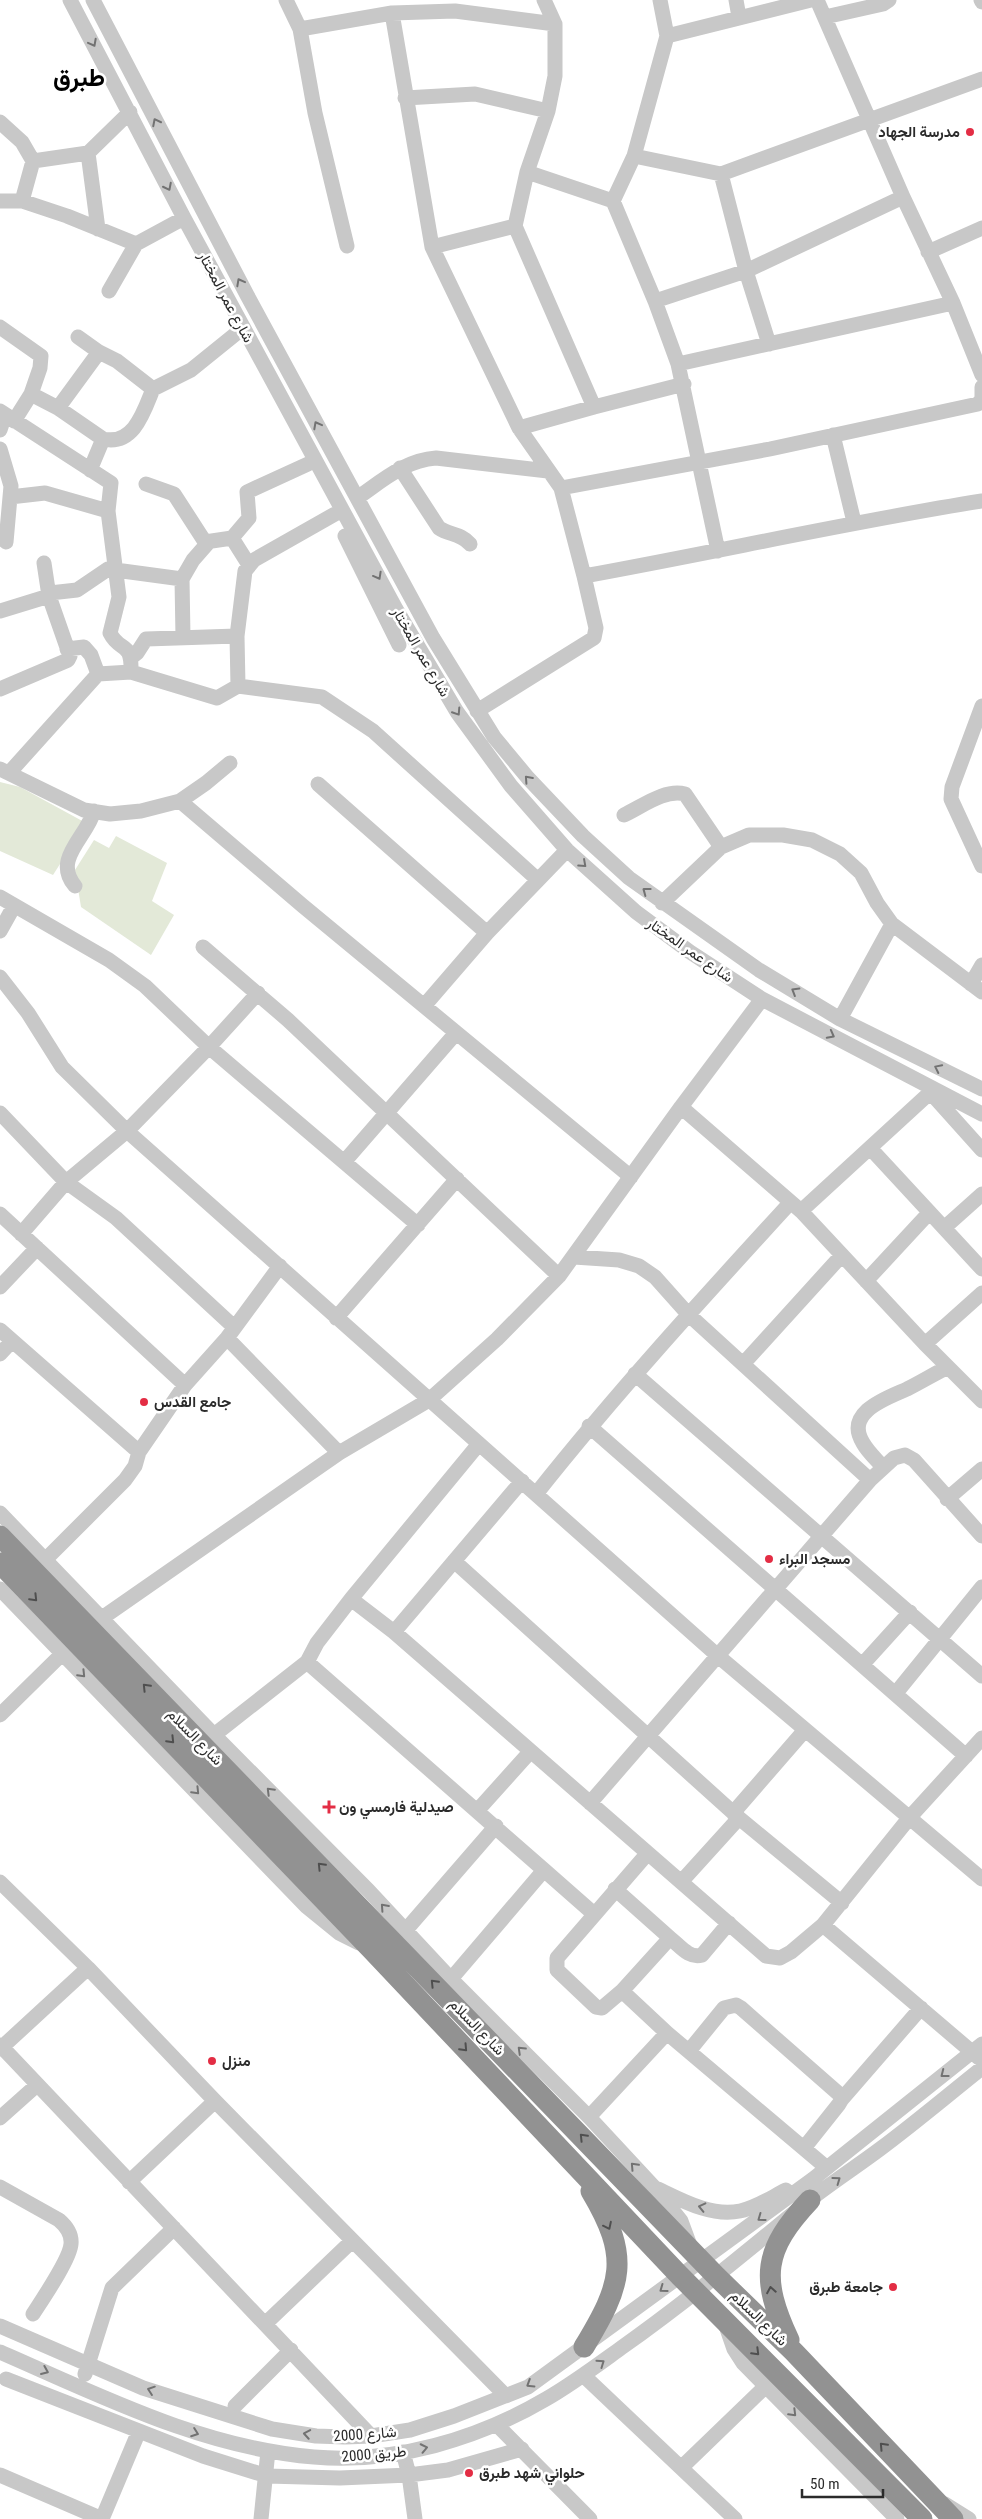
<svg xmlns="http://www.w3.org/2000/svg" width="982" height="2519" viewBox="0 0 982 2519" font-family="'Roboto Condensed',Vazirmatn,sans-serif">
	<rect width="100%" height="100%" fill="#fff"/>
	<path fill="#e3e9d8" d="M 0,782 L 20,787 L 86,823 L 53,875 L 0,851 Z
		M 116,836 L 167,863 L 152,901 L 174,915 L 151,955 L 81,907 L 75,870 L 94,840 L 109,848 Z"/>
	<g fill="none" stroke-linecap="round" stroke-linejoin="round">
		<path stroke="#c8c8c8" stroke-width="15" d="M 70,0 L 184,218 L 396,609 L 457,712 L 511,786 L 567,850 L 636,912 L 690,952 L 762,999 L 982,1114
			M 93,0 L 247,295 L 433,638 L 494,737 L 528,778 L 583,836 L 629,878 L 759,970 L 840,1019 L 982,1089
			M 286,0 L 300,29 L 315,113 L 347,246
			M 660,0 L 667,36
			M 736,0 L 739,17
			M 817,0 L 903,197 L 953,303 L 982,375
			M 981,0 L 982,2
			M 825,17 L 883,4 L 889,0
			M 555,24 L 455,11 L 392,13 L 432,247 L 519,428 L 561,488 L 584,576 C 717,552 849,522 982,501
			M 300,29 L 392,13
			M 405,98 L 475,94 L 548,111
			M 0,122 L 22,142 L 33,161 L 22,201 L 67,216 L 136,244 L 109,291
			M 88,153 L 98,229
			M 634,156 L 721,174 L 982,79
			M 33,161 L 88,153 L 130,112
			M 527,172 L 613,201 L 634,156 L 667,36 L 811,0
			M 721,174 L 746,271 L 769,344
			M 0,201 L 22,201
			M 613,201 L 655,301 L 678,364 L 718,551
			M 136,244 L 184,218
			M 432,247 L 515,226
			M 928,252 L 982,228
			M 655,301 L 746,271 L 903,197
			M 0,327 L 41,356 L 40,368 L 31,394
			M 78,337 L 99,352 L 117,361 L 153,389
			M 678,364 L 953,303
			M 594,407 L 684,384
			M 58,408 L 99,352
			M 0,411 L 111,483 L 108,511 L 119,597 L 110,633 C 120,653 132,640 131,672
			M 14,421 L 31,394 L 58,408 L 103,439 C 134,446 144,411 153,389 L 191,370 L 243,328
			M 519,428 L 594,407 L 515,226 L 527,172 L 548,111 L 555,76 L 555,24 L 544,0
			M 0,430 L 5,415
			M 833,435 L 854,522
			M 0,449 L 11,486 L 6,542
			M 400,468 L 439,528 C 449,535 461,533 470,544
			M 90,470 L 103,439
			M 146,484 L 174,494 L 205,542 L 232,538 L 249,565
			M 561,488 L 770,449 L 978,404 L 982,399 L 982,387
			M 10,497 L 45,493 L 108,511
			M 357,498 C 382,481 405,460 436,458 L 548,471
			M 345,536 L 399,645
			M 232,538 L 249,518 L 247,492 L 308,464
			M 50,593 L 77,590 L 108,569 L 182,579
			M 0,611 L 49,596
			M 183,637 L 182,579 L 193,560 L 207,544
			M 132,657 L 137,653 L 146,639 L 237,636
			M 98,674 L 131,672 L 217,698 L 238,686 L 322,697 L 373,731 L 538,880
			M 238,686 L 237,636 L 245,571 L 254,560 L 335,514
			M 0,689 L 68,660 L 70,656 L 49,596 L 44,563
			M 982,706 L 952,787 L 951,799 L 982,866
			M 477,711 L 594,638 L 596,628 L 584,576
			M 0,769 L 84,810 L 110,814 L 141,811 L 180,801 L 206,783 L 230,763
			M 9,773 L 98,674 L 91,655 L 84,647 L 67,649
			M 318,784 L 487,933
			M 180,801 L 303,906 L 631,1177
			M 624,815 C 643,806 664,789 685,794 L 721,847
			M 75,886 C 52,859 87,837 94,811
			M 0,897 L 109,960 L 145,986 L 209,1047 L 418,1225
			M 662,903 L 721,847 L 749,835 L 783,835 L 812,840 L 840,854 L 861,873 L 877,903 L 892,924 L 982,992
			M 0,931 L 14,906
			M 203,947 L 288,1020 L 559,1276
			M 0,977 L 28,1013 L 62,1067 L 127,1131 L 718,1656 L 982,1879
			M 971,984 L 982,965
			M 424,1006 L 487,933 L 567,850
			M 840,1019 L 892,924
			M 934,1089 L 801,1211 L 925,1344 L 982,1401
			M 930,1092 L 982,1150
			M 681,1107 L 762,999
			M 0,1113 L 66,1182 L 116,1218 L 234,1327
			M 871,1149 L 982,1269
			M 344,1162 L 456,1033
			M 0,1214 L 185,1385
			M 944,1228 L 982,1194
			M 21,1234 L 66,1182 L 127,1131 L 209,1047 L 258,993
			M 574,1257 L 619,1260 L 639,1266 L 655,1277 L 688,1314 L 870,1480
			M 866,1281 L 929,1213
			M 0,1287 L 37,1248
			M 336,1318 L 457,1179
			M 0,1330 L 139,1452
			M 227,1338 L 339,1453
			M 925,1344 L 982,1293
			M 0,1354 L 12,1341
			M 743,1364 L 842,1255
			M 635,1374 L 982,1676
			M 589,1426 L 966,1756
			M 883,1467 C 876,1459 868,1452 863,1443 C 844,1412 887,1398 907,1389 C 921,1382 934,1374 948,1367
			M 536,1494 C 616,1393 703,1298 790,1203
			M 947,1499 L 982,1469
			M 0,1513 L 214,1735 L 369,1891 L 451,1979 L 589,2117 L 654,2187 L 681,2221 L 691,2248
			M 45,1560 L 125,1480 L 135,1466 L 139,1452 L 185,1385 L 227,1338 L 280,1266
			M 454,1561 L 739,1818 L 842,1903
			M 0,1589 L 307,1907 L 339,1933 L 359,1943
			M 351,1599 L 394,1632 L 766,1956 L 780,1958 L 791,1952 L 823,1925 L 910,1817 L 982,1738
			M 102,1618 L 339,1453 L 429,1400 L 497,1339 L 559,1276 L 681,1107 L 801,1211
			M 394,1632 L 522,1481
			M 307,1662 L 544,1870 L 451,1979
			M 862,1665 L 910,1612
			M 896,1693 L 982,1587
			M 0,1715 L 62,1654
			M 214,1735 L 307,1662 L 317,1643 L 351,1599 L 478,1445
			M 590,1803 L 870,1480 L 894,1458 L 905,1455 L 914,1460 L 982,1536
			M 477,1811 L 530,1752
			M 733,1813 L 805,1730
			M 544,1870 L 594,1914
			M 0,1882 L 88,1968 L 215,2101 L 506,2396
			M 681,1882 L 739,1818
			M 615,1889 L 670,1938 L 622,1991 L 667,2033
			M 823,1925 L 979,2058
			M 405,1931 L 496,1826
			M 670,1938 C 680,1946 689,1959 702,1955 L 729,1923
			M 622,1991 L 602,2008 L 596,2007 L 557,1970 L 557,1958 L 647,1854
			M 0,2045 L 371,2436
			M 0,2049 L 88,1968
			M 689,2051 L 724,2008 L 736,2005 L 741,2008 L 839,2094 L 842,2099 L 839,2104 L 804,2148
			M 842,2099 L 921,2008
			M 589,2117 L 667,2033 L 827,2168
			M 0,2118 L 37,2085
			M 129,2182 L 215,2101
			M 0,2187 L 59,2220 C 66,2226 72,2234 71,2244 C 70,2259 42,2300 33,2314
			M 658,2189 C 683,2201 712,2217 740,2211 C 756,2208 772,2197 786,2190
			M 725,2323 L 734,2349 L 743,2363 L 897,2519
			M 265,2324 L 352,2241
			M 0,2326 L 143,2388 L 272,2429 L 316,2436 L 345,2437 L 371,2436 L 410,2430 L 454,2416 L 528,2387 L 813,2179 L 982,2044
			M 0,2352 C 101,2396 203,2448 314,2457 C 394,2464 478,2439 546,2399 C 572,2384 596,2366 621,2348 C 686,2302 746,2252 807,2202 C 831,2183 856,2167 880,2149 C 915,2123 948,2095 982,2068
			M 85,2374 L 112,2288 L 174,2228
			M 583,2375 L 735,2519
			M 6,2379 L 203,2456 L 267,2476 L 340,2478 L 409,2475 L 448,2470 L 522,2449
			M 235,2406 L 291,2350
			M 497,2425 L 590,2519
			M 403,2452 L 409,2475 L 415,2519
			M 682,2467 L 766,2386
			M 0,2475 L 102,2519 L 139,2431
			M 945,2504 L 969,2519
			M 261,2519 L 268,2451"/>
		<path stroke="#929292" stroke-width="21" d="M 0,1536 L 717,2277 L 794,2352 L 953,2519
			M 0,1563 L 372,1950 L 680,2276 L 922,2519
			M 789,2340 C 760,2278 763,2250 810,2200
			M 584,2347 C 622,2284 631,2258 591,2191"/>
	</g>
	<defs><path id="oneway-chevron" d="M-2-3.5L2.5 0L-2 3.5" fill="none" stroke-width="1.6" stroke-linecap="round" stroke-linejoin="round" transform="scale(1.25)"/></defs>
	<g stroke="#727272">
		<use href="#oneway-chevron" transform="translate(93 43) rotate(62)"/>
		<use href="#oneway-chevron" transform="translate(156 122) rotate(-117)"/>
		<use href="#oneway-chevron" transform="translate(168 187) rotate(63)"/>
		<use href="#oneway-chevron" transform="translate(240 282) rotate(-118)"/>
		<use href="#oneway-chevron" transform="translate(317 425) rotate(-118)"/>
		<use href="#oneway-chevron" transform="translate(378 576) rotate(61)"/>
		<use href="#oneway-chevron" transform="translate(457 712) rotate(57)"/>
		<use href="#oneway-chevron" transform="translate(528 779) rotate(-132)"/>
		<use href="#oneway-chevron" transform="translate(583 864) rotate(42)"/>
		<use href="#oneway-chevron" transform="translate(646 891) rotate(-143)"/>
		<use href="#oneway-chevron" transform="translate(795 991) rotate(-149)"/>
		<use href="#oneway-chevron" transform="translate(831 1035) rotate(28)"/>
		<use href="#oneway-chevron" transform="translate(938 1068) rotate(-154)"/>
		<use href="#oneway-chevron" transform="translate(82 1674) rotate(46)"/>
		<use href="#oneway-chevron" transform="translate(196 1791) rotate(46)"/>
		<use href="#oneway-chevron" transform="translate(270 1791) rotate(-135)"/>
		<use href="#oneway-chevron" transform="translate(384 1907) rotate(-132)"/>
		<use href="#oneway-chevron" transform="translate(521 2050) rotate(-136)"/>
		<use href="#oneway-chevron" transform="translate(944 2074) rotate(142)"/>
		<use href="#oneway-chevron" transform="translate(634 2166) rotate(-133)"/>
		<use href="#oneway-chevron" transform="translate(837 2180) rotate(-36)"/>
		<use href="#oneway-chevron" transform="translate(702 2207) rotate(-167)"/>
		<use href="#oneway-chevron" transform="translate(761 2218) rotate(144)"/>
		<use href="#oneway-chevron" transform="translate(663 2289) rotate(144)"/>
		<use href="#oneway-chevron" transform="translate(601 2363) rotate(-35)"/>
		<use href="#oneway-chevron" transform="translate(45 2371) rotate(23)"/>
		<use href="#oneway-chevron" transform="translate(530 2384) rotate(148)"/>
		<use href="#oneway-chevron" transform="translate(151 2390) rotate(-161)"/>
		<use href="#oneway-chevron" transform="translate(793 2413) rotate(45)"/>
		<use href="#oneway-chevron" transform="translate(195 2433) rotate(20)"/>
		<use href="#oneway-chevron" transform="translate(307 2434) rotate(-170)"/>
		<use href="#oneway-chevron" transform="translate(424 2448) rotate(-12)"/>
	</g>
	<g stroke="#4f4f4f">
		<use href="#oneway-chevron" transform="translate(34 1598) rotate(46)"/>
		<use href="#oneway-chevron" transform="translate(146 1687) rotate(-134)"/>
		<use href="#oneway-chevron" transform="translate(171 1740) rotate(46)"/>
		<use href="#oneway-chevron" transform="translate(321 1866) rotate(-134)"/>
		<use href="#oneway-chevron" transform="translate(434 1983) rotate(-134)"/>
		<use href="#oneway-chevron" transform="translate(464 2048) rotate(47)"/>
		<use href="#oneway-chevron" transform="translate(583 2137) rotate(-134)"/>
		<use href="#oneway-chevron" transform="translate(608 2226) rotate(64)"/>
		<use href="#oneway-chevron" transform="translate(771 2290) rotate(-100)"/>
		<use href="#oneway-chevron" transform="translate(756 2352) rotate(45)"/>
		<use href="#oneway-chevron" transform="translate(883 2446) rotate(-133)"/>
	</g>
	<g fill="#e32d44" stroke="#fff" stroke-width="2">
		<circle cx="970" cy="132" r="5"/>
		<circle cx="144" cy="1402" r="5"/>
		<circle cx="769" cy="1559" r="5"/>
		<path d="M326.5 1799.5h5v5h5v5h-5v5h-5v-5h-5v-5h5z"/>
		<circle cx="212" cy="2061" r="5"/>
		<circle cx="893" cy="2287" r="5"/>
		<circle cx="469" cy="2473" r="5"/>
	</g>
	<g text-anchor="middle" dominant-baseline="central" stroke-width="5" stroke-linejoin="round" paint-order="stroke">
		<g font-size="15" font-weight="bold" fill="#2b2b2b" stroke="#fff" text-anchor="start">
			<text x="960" y="132" text-anchor="end">مدرسة الجهاد</text>
			<text x="154" y="1402">جامع القدس</text>
			<text x="779" y="1559">مسجد البراء</text>
			<text x="339" y="1807">صيدلية فارمسي ون</text>
			<text x="222" y="2061">منزل</text>
			<text x="883" y="2287" text-anchor="end">جامعة طبرق</text>
			<text x="479" y="2473">حلواني شهد طبرق</text>
		</g>
		<g font-size="15" fill="#2b2b2b" stroke="#fff">
			<text transform="translate(226 297) rotate(62)">شارع عمر المختار</text>
			<text transform="translate(421 652) rotate(60)">شارع عمر المختار</text>
			<text transform="translate(690 950) rotate(35)">شارع عمر المختار</text>
			<text transform="translate(195 1737) rotate(46)">شارع السلام</text>
			<text transform="translate(477 2027) rotate(46)">شارع السلام</text>
			<text transform="translate(759 2318) rotate(44)">شارع السلام</text>
			<text transform="translate(365 2434) rotate(-4)">شارع 2000</text>
			<text transform="translate(374 2454) rotate(-5)">طريق 2000</text>
		</g>
		<g font-size="25" font-weight="bold" fill="#000" stroke="#fff">
			<text x="79" y="77">طبرق</text>
		</g>
	</g>
	<path d="M802 2489v8h81v-8" fill="none" stroke="#2b2b2b" stroke-width="2.5"/>
	<text x="810" y="2489" font-size="15" fill="#2b2b2b" stroke="#ffffff" stroke-width="4" paint-order="stroke">50 m</text>
</svg>
